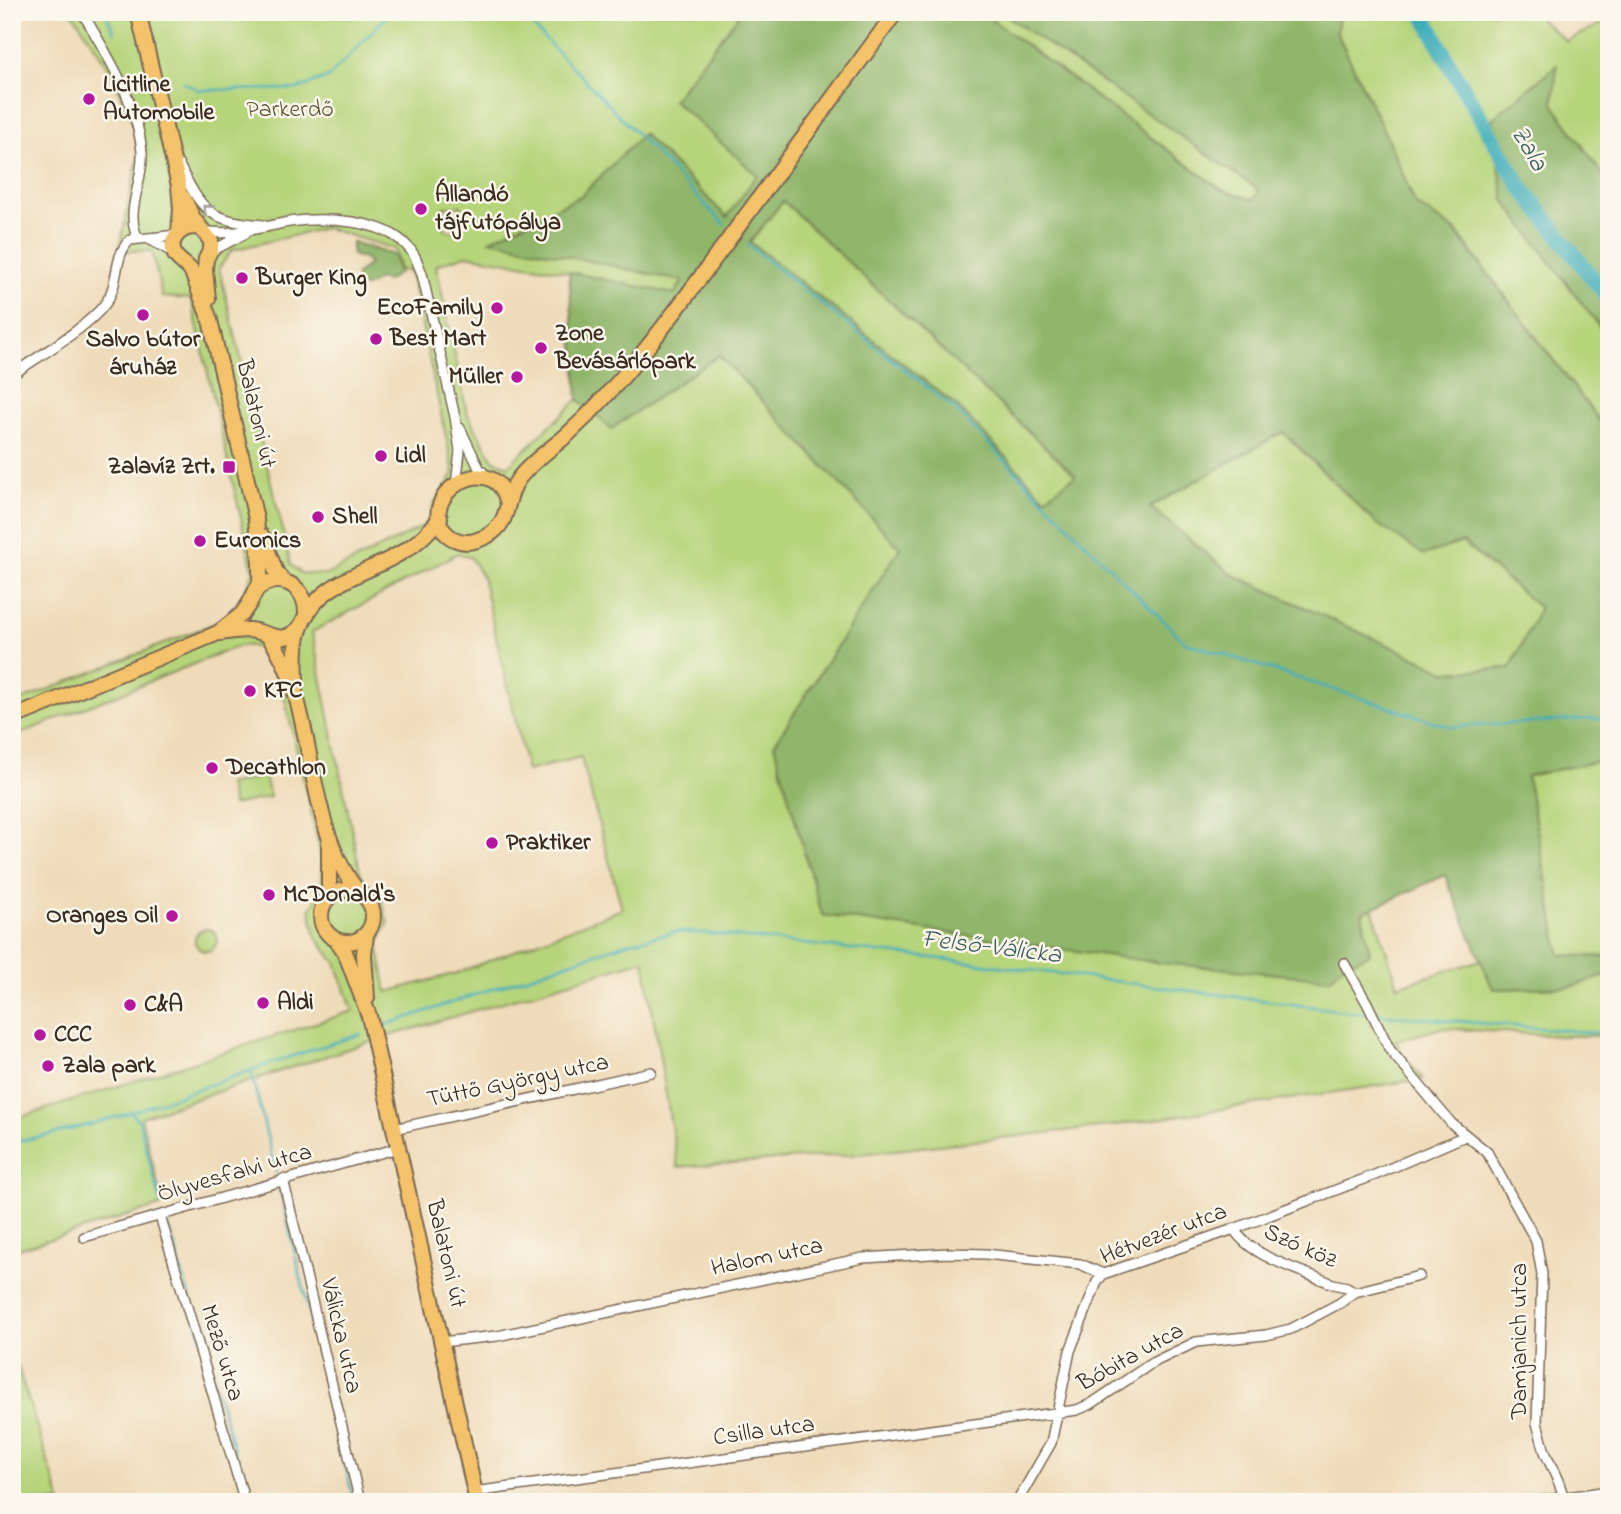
<svg xmlns="http://www.w3.org/2000/svg" width="1621" height="1514" viewBox="0 0 1621 1514" font-family="'Indie Flower',sans-serif">
	<rect width="100%" height="100%" fill="#fbf7ec"/>
	<filter id="ink" filterUnits="userSpaceOnUse"><feTurbulence type="fractalNoise" baseFrequency=".0143" numOctaves="2"/><feDisplacementMap in="SourceGraphic" scale="14" xChannelSelector="R" yChannelSelector="G"/><feConvolveMatrix kernelMatrix="1 2 1 2 8 2 1 2 1" color-interpolation-filters="sRGB"/></filter>
	<filter id="wash" filterUnits="userSpaceOnUse"><feTurbulence type="fractalNoise" baseFrequency=".00686" numOctaves="4" result="noise"/><feDisplacementMap in="SourceGraphic" scale="28" xChannelSelector="R" yChannelSelector="G"/><feGaussianBlur stdDeviation="1.57" result="paint"/><feColorMatrix in="noise" values="0 0 0 0 0 0 0 0 0 0 0 0 0 0 0 0 0 1.4 0 .05"/><feComposite in="paint" operator="in"/></filter>
	<g filter="url(#wash)">
		<rect width="100%" height="100%" fill="#efdbb9"/>
		<path fill="#b6d47a" stroke="#787f4c" stroke-width="2" fill-rule="evenodd" d="M 72,12 L 741,12 L 673,100 L 758,175 L 726,218 L 643,134 L 581,196 L 491,240 L 683,281 L 674,294 L 569,272 L 466,255 L 436,265 L 467,413 L 493,460 L 508,466 L 578,399 L 611,429 L 719,355 L 900,548 L 774,745 L 1362,913 L 1372,908 L 1398,986 L 1481,960 L 1494,989 L 1570,987 L 1609,975 L 1609,1036 L 1561,1036 L 1441,1028 L 1395,1041 L 1409,1063 L 1423,1079 L 1117,1125 L 859,1154 L 678,1167 L 644,960 L 369,1042 L 141,1117 L 163,1205 L 12,1251 L 12,1120 L 353,1011 L 336,963 L 316,937 L 310,909 C 322,893 323,880 322,859 L 276,661 C 262,650 254,642 236,647 L 12,737 L 12,704 L 236,615 L 253,571 L 191,299 L 162,297 L 152,251 L 119,251 L 139,152 L 132,120 L 110,70 ZM 461,206 L 462,233 L 445,230 L 444,207 ZM 326,228 L 395,249 L 400,270 L 410,271 L 454,473 L 433,505 L 430,523 L 326,575 L 301,573 L 291,565 L 219,268 L 232,250 ZM 458,553 L 470,557 L 482,576 L 527,771 L 581,757 L 622,909 L 457,973 L 387,992 L 378,944 L 388,924 L 381,896 L 366,884 L 360,871 L 312,632 Z
			M 981,12 L 1001,12 L 1259,190 L 1254,200 L 1222,190 Z
			M 1339,12 L 1532,12 L 1566,41 L 1609,20 L 1609,184 L 1553,104 L 1504,200 L 1609,339 L 1609,433 L 1455,230 L 1415,204 L 1390,144 L 1337,33 Z
			M 783,200 L 1076,476 L 1045,499 L 959,408 L 750,242 Z
			M 1283,432 L 1376,523 L 1462,542 L 1540,608 L 1510,668 L 1447,672 L 1231,574 L 1150,507 Z
			M 1609,759 L 1609,957 L 1560,955 L 1527,776 Z
			M 265,776 L 270,797 L 233,805 L 228,785 Z
			M195 940a11 11 0 1 1 22 0a11 11 0 1 1-22 0Z
			M 12,1349 L 61,1502 L 12,1502 Z"/>
		<path fill="#90b66a" stroke="#667044" stroke-width="2" fill-rule="evenodd" d="M 741,12 L 981,12 L 1222,190 L 1254,200 L 1259,190 L 1001,12 L 1339,12 L 1337,33 L 1390,144 L 1415,204 L 1454,230 L 1609,433 L 1609,759 L 1527,776 L 1560,955 L 1609,957 L 1609,975 L 1570,987 L 1493,989 L 1445,875 L 1362,913 L 1370,954 L 1342,966 L 1330,979 L 1161,963 L 822,915 L 774,745 L 900,548 L 719,355 L 611,429 L 578,399 L 569,272 L 674,294 L 683,281 L 490,240 L 581,196 L 643,134 L 727,217 L 757,175 L 673,100 ZM 783,201 L 1075,475 L 1075,476 L 1045,498 L 959,408 L 750,242 ZM 1283,432 L 1376,523 L 1424,555 L 1463,542 L 1540,608 L 1510,668 L 1447,672 L 1231,574 L 1150,507 Z
			M 1557,65 L 1553,104 L 1609,184 L 1609,339 L 1504,200 L 1492,119 Z
			M 352,242 L 394,255 L 399,273 L 387,281 L 380,279 L 366,287 L 358,286 L 356,275 L 369,264 L 366,259 L 352,255 Z"/>
		<g fill="none" stroke-linecap="round" stroke-linejoin="round">
			<path stroke="#3dadb9" stroke-width="2.5" d="M 105,12 L 114,32
				M 519,12 L 724,224
				M 183,82 L 199,90 L 298,89 L 329,77 L 391,12
				M 748,245 L 956,410 L 1101,559 L 1185,642 L 1451,727 L 1609,718
				M 1374,1014 L 1609,1034
				M 383,1026 L 627,943 L 675,932 L 704,933 L 960,961 L 1368,1014
				M 251,1071 L 276,1173
				M 132,1114 L 139,1121 L 161,1204
				M 12,1142 C 96,1128 169,1099 249,1071 C 286,1058 323,1046 361,1034
				M 280,1190 L 354,1502
				M 168,1223 L 244,1485
				M 12,1377 L 17,1378"/>
			<path stroke="#3dadb9" stroke-width="16" d="M 1422,12 L 1456,76 L 1521,187 L 1609,299"/>
		</g>
	</g>
	<g filter="url(#ink)">
		<g fill="none" stroke-linecap="round" stroke-linejoin="round">
			<defs>
				<path id="street" d="M 82,12 C 107,54 137,102 142,152 C 144,181 124,212 138,238
					M 179,165 C 203,213 209,220 263,225
					M 204,231 C 233,237 261,227 289,222 C 323,217 383,219 407,246 C 415,253 418,264 422,274 L 455,417 L 460,451 L 456,485
					M 149,239 L 174,253
					M 210,252 L 246,233
					M 12,375 C 37,357 92,325 107,301 C 120,281 113,256 130,240 L 177,235
					M 460,428 L 479,468 L 487,477
					M 1344,963 L 1367,1003 L 1390,1050 L 1451,1123 L 1487,1152 L 1536,1241 L 1542,1274 L 1537,1423 L 1545,1452 L 1559,1483 L 1565,1502
					M 394,1129 L 651,1072
					M 283,1179 L 360,1502
					M 160,1216 L 245,1502
					M 1234,1229 C 1250,1257 1303,1271 1333,1284 L 1347,1287 L 1355,1292
					M 84,1237 L 398,1148
					M 441,1342 L 497,1336 L 863,1258 L 948,1253 L 985,1254 L 1080,1264 L 1103,1274
					M 474,1492 L 1077,1410 L 1091,1404 L 1152,1363 L 1196,1342 L 1266,1335 L 1291,1329 L 1340,1303 L 1355,1292 L 1419,1276
					M 1017,1502 L 1051,1443 L 1070,1351 L 1097,1282 L 1103,1274 L 1234,1229 L 1375,1175 L 1465,1136
					M 1532,1502 L 1609,1491"/>
				<path id="primary" d="M 138,12 L 179,186 L 181,209 L 179,232
					M 183,197 L 193,218 L 211,241 L 211,249 L 206,259 L 205,269 L 208,299
					M 508,504 C 495,445 417,494 444,531 C 449,538 459,542 467,542 C 475,542 481,539 487,536 C 513,521 503,499 519,478 C 532,461 551,449 567,435 C 628,379 676,310 726,243 C 782,166 839,89 896,12
					M 262,536 L 276,572 L 283,581
					M 256,590 C 277,571 306,584 306,613
					M 220,633 C 229,632 239,630 249,630 C 271,632 282,648 301,626
					M 269,637 C 286,659 295,689 301,716 C 315,775 320,846 360,894
					M 296,685 C 296,670 294,651 298,636 C 313,577 370,577 413,545 C 423,538 432,528 440,518
					M 12,718 L 218,633 L 242,614 L 249,604 L 260,583 L 260,564 L 256,519 L 210,320 L 192,272 C 187,265 180,262 175,255 C 166,238 184,224 200,228
					M321 916a26 26 0 1 1 52 0a26 26 0 1 1-52 0Z
					M 329,897 L 329,842
					M 366,934 L 364,955 L 367,998
					M 338,942 L 345,952 L 369,1016 L 477,1502"/>
			</defs>
			<use href="#street" stroke="#7a6854" stroke-width="12"/>
			<use href="#primary" stroke="#7a6854" stroke-width="18"/>
			<use href="#street" stroke="#fff" stroke-width="9"/>
			<use href="#primary" stroke="#f3c26a" stroke-width="14"/>
		</g>
		<defs><path id="oneway-chevron" d="M-2-3.5L2.5 0L-2 3.5" fill="none" stroke-width="1.6" stroke-linecap="round" stroke-linejoin="round" transform="scale(1.75)"/></defs>
		<use stroke="#a79f9a" href="#oneway-chevron" transform="translate(207 209) rotate(-139)"/>
	</g>
	<g fill="#b5179e" stroke="#fbf7ec" stroke-width="2.5">
		<circle cx="89" cy="99" r="7"/>
		<circle cx="421" cy="209" r="7"/>
		<circle cx="242" cy="278" r="7"/>
		<circle cx="497" cy="308" r="7"/>
		<circle cx="143" cy="315" r="7"/>
		<circle cx="376" cy="339" r="7"/>
		<circle cx="541" cy="348" r="7"/>
		<circle cx="517" cy="377" r="7"/>
		<circle cx="381" cy="456" r="7"/>
		<rect x="222" y="460" width="14" height="14" rx="3.5"/>
		<circle cx="318" cy="517" r="7"/>
		<circle cx="200" cy="541" r="7"/>
		<circle cx="250" cy="691" r="7"/>
		<circle cx="212" cy="768" r="7"/>
		<circle cx="492" cy="843" r="7"/>
		<circle cx="269" cy="895" r="7"/>
		<circle cx="172" cy="916" r="7"/>
		<circle cx="263" cy="1003" r="7"/>
		<circle cx="130" cy="1005" r="7"/>
		<circle cx="40" cy="1035" r="7"/>
		<circle cx="48" cy="1066" r="7"/>
	</g>
	<g text-anchor="middle" dominant-baseline="central" stroke-width="5" stroke-linejoin="round" paint-order="stroke">
		<g font-size="24" font-weight="bold" fill="#3b2a1e" stroke="#fbf7ec" text-anchor="start">
			<text x="103" y="85">Licitline<tspan x="103" dy="28">Automobile</tspan></text>
			<text x="435" y="195">Állandó<tspan x="435" dy="28">tájfutópálya</tspan></text>
			<text x="256" y="278">Burger King</text>
			<text x="483" y="308" text-anchor="end">EcoFamily</text>
			<text x="555" y="334">Zone<tspan x="555" dy="28">Bevásárlópark</tspan></text>
			<text x="390" y="339">Best Mart</text>
			<text x="143" y="340" text-anchor="middle">Salvo bútor<tspan x="143" dy="28">áruház</tspan></text>
			<text x="503" y="377" text-anchor="end">Müller</text>
			<text x="395" y="456">Lidl</text>
			<text x="215" y="467" text-anchor="end">Zalavíz Zrt.</text>
			<text x="332" y="517">Shell</text>
			<text x="214" y="541">Euronics</text>
			<text x="264" y="691">KFC</text>
			<text x="226" y="768">Decathlon</text>
			<text x="506" y="843">Praktiker</text>
			<text x="283" y="895">McDonald's</text>
			<text x="158" y="916" text-anchor="end">Oranges Oil</text>
			<text x="277" y="1003">Aldi</text>
			<text x="144" y="1005">C&amp;A</text>
			<text x="54" y="1035">CCC</text>
			<text x="62" y="1066">Zala park</text>
		</g>
		<g font-size="24" fill="#5a5435" stroke="#fbf7ec">
			<text x="290" y="110">Parkerdő</text>
		</g>
		<g font-size="24" fill="#3b2a1e" stroke="#fbf7ec">
			<text transform="translate(255 414) rotate(77)">Balatoni út</text>
			<text transform="translate(518 1082) rotate(-12)">Tüttő György utca</text>
			<text transform="translate(235 1174) rotate(-16)">Ölyvesfalvi utca</text>
			<text transform="translate(1164 1235) rotate(-21)">Hétvezér utca</text>
			<text transform="translate(1300 1247) rotate(24)">Szó köz</text>
			<text transform="translate(445 1254) rotate(77)">Balatoni út</text>
			<text transform="translate(767 1258) rotate(-12)">Halom utca</text>
			<text transform="translate(340 1336) rotate(77)">Válicka utca</text>
			<text transform="translate(1520 1341) rotate(-90)">Damjanich utca</text>
			<text transform="translate(221 1353) rotate(73)">Mező utca</text>
			<text transform="translate(1131 1358) rotate(-29)">Bóbita utca</text>
			<text transform="translate(764 1432) rotate(-8)">Csilla utca</text>
		</g>
		<g font-size="26" font-style="italic" fill="#3c5e5c" stroke="#fbf7ec">
			<text transform="translate(1528 149) rotate(60)">Zala</text>
			<text transform="translate(991 948) rotate(7)">Felső-Válicka</text>
		</g>
	</g>
	<rect width="1621" height="1514" fill="none" stroke="#fbf7ec" stroke-width="42"/>
</svg>
